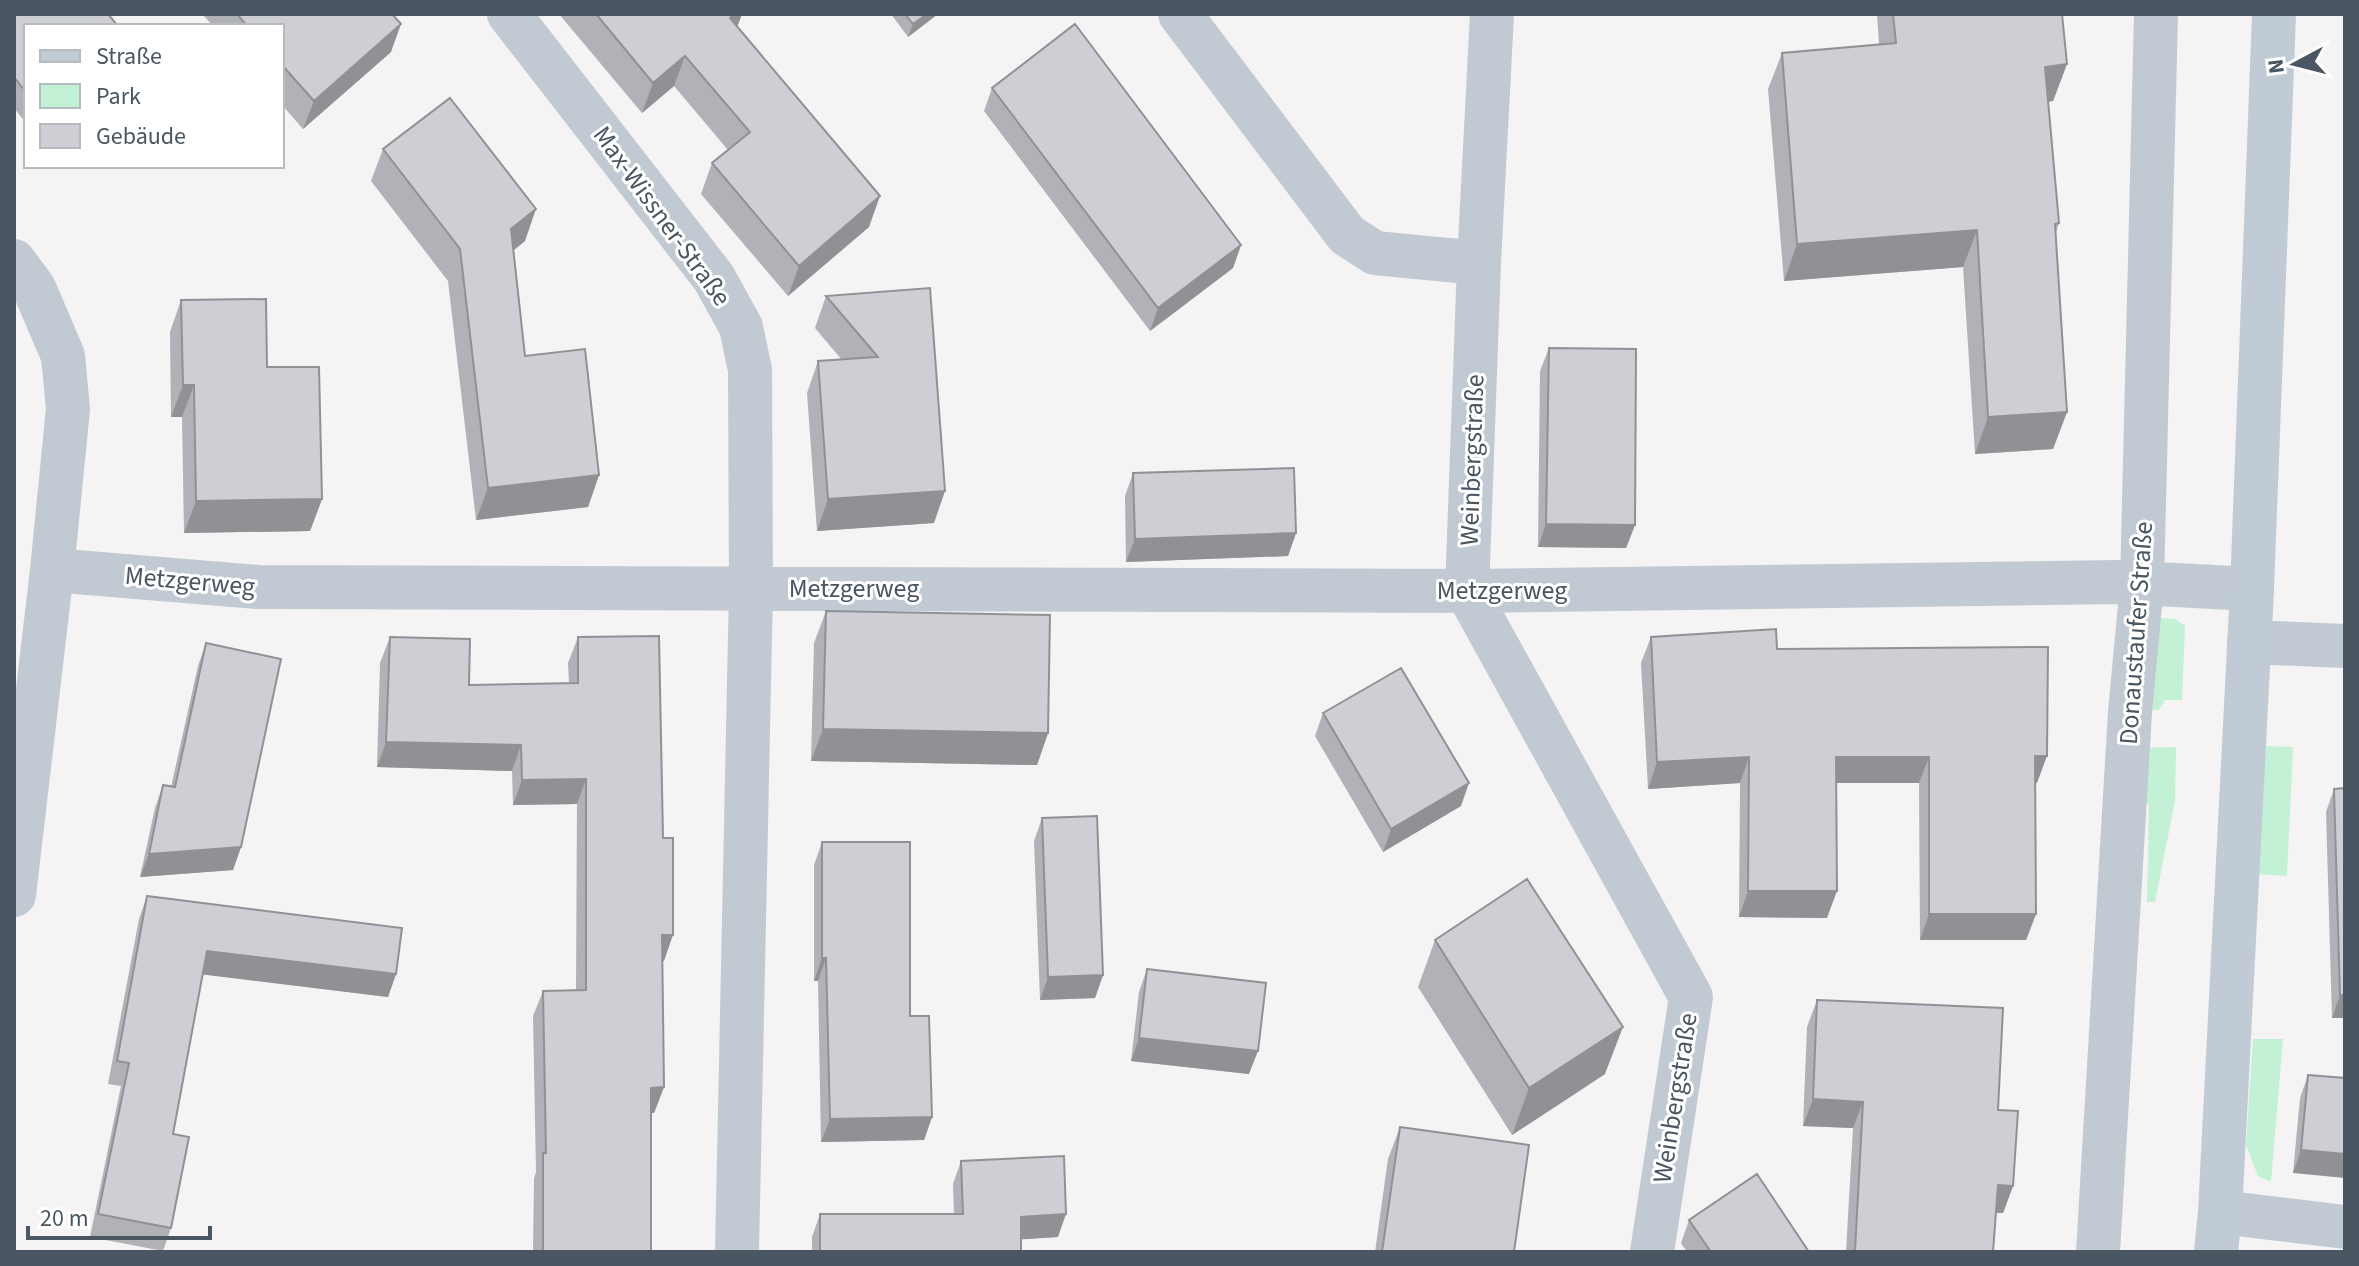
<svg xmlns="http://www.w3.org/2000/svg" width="2359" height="1266" viewBox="0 0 2359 1266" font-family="'Source Sans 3',sans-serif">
	<rect width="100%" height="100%" fill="#f5f3f3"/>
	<path fill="#c3f1d5" d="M 2161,618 L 2175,619 L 2185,626 L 2182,700 L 2165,700 L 2159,710 L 2136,710 Z
		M 2262,746 L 2293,747 L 2287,876 L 2256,874 Z
		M 2176,747 L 2175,801 L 2155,902 L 2147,902 L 2149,804 L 2132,804 L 2134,748 Z
		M 2253,1039 L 2283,1039 L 2271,1182 L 2258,1176 L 2246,1145 Z"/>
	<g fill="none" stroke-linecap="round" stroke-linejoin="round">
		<path stroke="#c1cad2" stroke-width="44" d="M 509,14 L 714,278 L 741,327 L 750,370 L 751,588 L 737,1252
			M 1180,14 L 1347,235 L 1375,253 L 1479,263 L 1467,591 L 1691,997 L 1652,1252
			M 14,261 L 34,288 L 63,356 L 68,409 L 52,570
			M 1479,263 L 1492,14
			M 2249,642 L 2345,646
			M 14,895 L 52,570 L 258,587 L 1467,591 L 2118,582 L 2252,589
			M 2220,1212 L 2345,1227
			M 2098,1252 L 2130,712 L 2142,584 L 2156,14"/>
		<path stroke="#c1cbd6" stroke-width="44" d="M 2216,1252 L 2220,1212 L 2252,589 L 2274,14"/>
	</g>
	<path fill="#b0b2b7" d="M 14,14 L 26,26 L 26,123 L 14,108 Z
		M 202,14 L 392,14 L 391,52 L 303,129 L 282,105 L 282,26 L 213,26 Z
		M 559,14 L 742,14 L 737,27 L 869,227 L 788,296 L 701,194 L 712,163 L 728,150 L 674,86 L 642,113 Z
		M 891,14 L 938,14 L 908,37 Z
		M 1877,14 L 2062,14 L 2067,64 L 2053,101 L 2048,102 L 2059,223 L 2056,232 L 2067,412 L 2053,449 L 1975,454 L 1963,267 L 1784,281 L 1768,89 L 1782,53 L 1879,44 Z
		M 992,88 L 1241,245 L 1233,268 L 1150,331 L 984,111 Z
		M 383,149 L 525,241 L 514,250 L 525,356 L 599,475 L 588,507 L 476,520 L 448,281 L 371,181 Z
		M 930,288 L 934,523 L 817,531 L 807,393 L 818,361 L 842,360 L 815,328 L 826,296 Z
		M 181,300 L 267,367 L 322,499 L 310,531 L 184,533 L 182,417 L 171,417 L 170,332 Z
		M 1549,348 L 1635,525 L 1626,548 L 1538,547 L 1540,371 Z
		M 1133,473 L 1296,533 L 1288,556 L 1126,562 L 1125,496 Z
		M 826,611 L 1048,733 L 1037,765 L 811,761 L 814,643 Z
		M 390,637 L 469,685 L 569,683 L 568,663 L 578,637 L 664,961 L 662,961 L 664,1087 L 654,1113 L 651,1113 L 651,1252 L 533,1252 L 534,1179 L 536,1172 L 533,1016 L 543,991 L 576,990 L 577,804 L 513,805 L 512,771 L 377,767 L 380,663 Z
		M 1651,637 L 1777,649 L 2037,783 L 2035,783 L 2036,914 L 2026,940 L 1920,940 L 1919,783 L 1836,783 L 1827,918 L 1739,917 L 1740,783 L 1648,789 L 1641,663 Z
		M 206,643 L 241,847 L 233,870 L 140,877 L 155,808 L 163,785 L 171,787 L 198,666 Z
		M 1323,713 L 1461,806 L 1383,852 L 1315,736 Z
		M 2334,789 L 2345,1018 L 2332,1018 L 2326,812 Z
		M 1042,818 L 1103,975 L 1095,998 L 1040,1000 L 1034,841 Z
		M 822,842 L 910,1016 L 932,1117 L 924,1140 L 821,1142 L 818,981 L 814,981 L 814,865 Z
		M 147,896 L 396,974 L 388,997 L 203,974 L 173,1134 L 171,1228 L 163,1251 L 90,1237 L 121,1086 L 108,1084 L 139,919 Z
		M 1435,940 L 1605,1074 L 1512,1135 L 1418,987 Z
		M 1147,969 L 1249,1074 L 1131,1061 L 1139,992 Z
		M 1817,1000 L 1998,1110 L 2013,1186 L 2003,1213 L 1996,1213 L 1993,1252 L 1846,1252 L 1853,1128 L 1803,1126 L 1807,1027 Z
		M 2308,1075 L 2345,1078 L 2293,1173 L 2300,1098 Z
		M 1400,1127 L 1514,1252 L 1375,1252 L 1388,1159 Z
		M 961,1161 L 1058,1237 L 1021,1239 L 1021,1252 L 812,1252 L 812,1237 L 820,1214 L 954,1214 L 953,1184 Z
		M 1689,1220 L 1809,1252 L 1687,1252 L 1681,1243 Z"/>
	<path fill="#909195" d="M 734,14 L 742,14 L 734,35 L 730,18 Z
		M 927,14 L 938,14 L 908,37 L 913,24 Z
		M 401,24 L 391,52 L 303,129 L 314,101 Z
		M 685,56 L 674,86 L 642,113 L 653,83 Z
		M 2067,64 L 2053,101 L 2032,103 L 2045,67 Z
		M 880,196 L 869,227 L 788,296 L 799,266 Z
		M 536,209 L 525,241 L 500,261 L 511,229 Z
		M 1977,230 L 1963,267 L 1784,281 L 1797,244 Z
		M 1241,245 L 1233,268 L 1150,331 L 1158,308 Z
		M 183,385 L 194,385 L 182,417 L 171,417 Z
		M 2067,412 L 2053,449 L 1975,454 L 1988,417 Z
		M 599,475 L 588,507 L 476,520 L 488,488 Z
		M 945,491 L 934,523 L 817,531 L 828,499 Z
		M 322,499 L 310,531 L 184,533 L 196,501 Z
		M 1546,524 L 1635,525 L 1626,548 L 1538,547 Z
		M 1296,533 L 1288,556 L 1126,562 L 1135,539 Z
		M 823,729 L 1048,733 L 1037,765 L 811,761 Z
		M 386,742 L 521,745 L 512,771 L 377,767 Z
		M 2035,756 L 2047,756 L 2037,783 L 2026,783 Z
		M 1749,757 L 1740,783 L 1648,789 L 1657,762 Z
		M 1836,757 L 1929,757 L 1919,783 L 1827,783 Z
		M 586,779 L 577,804 L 513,805 L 522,780 Z
		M 1469,783 L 1461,806 L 1383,852 L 1391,829 Z
		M 241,847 L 233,870 L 140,877 L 149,854 Z
		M 1748,891 L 1837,891 L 1827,918 L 1739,917 Z
		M 1929,914 L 2036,914 L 2026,940 L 1920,940 Z
		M 662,935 L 673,935 L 664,961 L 653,961 Z
		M 207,951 L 396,974 L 388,997 L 199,974 Z
		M 822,958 L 826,958 L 818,981 L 814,981 Z
		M 1103,975 L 1095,998 L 1040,1000 L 1048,977 Z
		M 2340,995 L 2345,995 L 2345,1018 L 2332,1018 Z
		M 1623,1027 L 1605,1074 L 1512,1135 L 1529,1088 Z
		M 1139,1038 L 1258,1051 L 1249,1074 L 1131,1061 Z
		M 664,1087 L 654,1113 L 642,1113 L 651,1088 Z
		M 1813,1099 L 1863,1102 L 1853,1128 L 1803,1126 Z
		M 932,1117 L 924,1140 L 821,1142 L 830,1119 Z
		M 2301,1150 L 2345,1154 L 2345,1178 L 2293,1173 Z
		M 1998,1185 L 2013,1186 L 2003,1213 L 1988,1212 Z
		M 1066,1214 L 1058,1237 L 1013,1240 L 1021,1217 Z"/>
	<path fill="#cdcfd5" stroke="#909195" stroke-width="2" d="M 14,14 L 108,14 L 118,26 L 26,26 L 26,92 L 14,77 Z
		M 237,14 L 392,14 L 401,24 L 314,101 L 282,65 L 282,26 L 247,26 Z
		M 596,14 L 734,14 L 730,18 L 880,196 L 799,266 L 712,163 L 750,132 L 685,56 L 653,83 Z
		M 905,14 L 927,14 L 913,24 Z
		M 1893,14 L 2062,14 L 2067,64 L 2045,67 L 2059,223 L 2055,224 L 2067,412 L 1988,417 L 1977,230 L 1797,244 L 1782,53 L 1896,43 Z
		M 1075,24 L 1241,245 L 1158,308 L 992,88 Z
		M 450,98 L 536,209 L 511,229 L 525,356 L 585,349 L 599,475 L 488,488 L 460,249 L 383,149 Z
		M 930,288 L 945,491 L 828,499 L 818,361 L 878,357 L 826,296 Z
		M 266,299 L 267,367 L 319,367 L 322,499 L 196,501 L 194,385 L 183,385 L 181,300 Z
		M 1549,348 L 1636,349 L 1635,525 L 1546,524 Z
		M 1294,468 L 1296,533 L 1135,539 L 1133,473 Z
		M 826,611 L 1050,615 L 1048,733 L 823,729 Z
		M 1776,629 L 1777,649 L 2048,647 L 2047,756 L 2035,756 L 2036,914 L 1929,914 L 1929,757 L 1836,757 L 1837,891 L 1748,891 L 1749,757 L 1657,762 L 1651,637 Z
		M 659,636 L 663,838 L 673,838 L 673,935 L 662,935 L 664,1087 L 651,1088 L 651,1252 L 543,1252 L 543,1153 L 546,1153 L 543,991 L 586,990 L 586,779 L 522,780 L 521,745 L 386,742 L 390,637 L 470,639 L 469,685 L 578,683 L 578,637 Z
		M 206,643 L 281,659 L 241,847 L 149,854 L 163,785 L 175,787 Z
		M 1401,668 L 1469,783 L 1391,829 L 1323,713 Z
		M 2345,788 L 2345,995 L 2340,995 L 2334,789 Z
		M 1097,816 L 1103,975 L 1048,977 L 1042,818 Z
		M 822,842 L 910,842 L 910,1016 L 929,1016 L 932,1117 L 830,1119 L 826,958 L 822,958 Z
		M 1527,879 L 1623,1027 L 1529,1088 L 1435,940 Z
		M 147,896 L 402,928 L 396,974 L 207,951 L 173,1134 L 189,1137 L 171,1228 L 98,1214 L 129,1063 L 117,1061 Z
		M 1147,969 L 1266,983 L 1258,1051 L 1139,1038 Z
		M 1817,1000 L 2003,1008 L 1998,1110 L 2018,1111 L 2013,1186 L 1998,1185 L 1993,1252 L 1867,1252 L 1855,1251 L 1863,1102 L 1813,1099 Z
		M 2308,1075 L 2345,1078 L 2345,1154 L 2301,1150 Z
		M 1400,1127 L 1529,1145 L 1514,1252 L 1382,1252 Z
		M 1064,1156 L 1066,1214 L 1021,1217 L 1021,1252 L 820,1252 L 820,1214 L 963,1214 L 961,1161 Z
		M 1757,1174 L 1809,1252 L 1711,1252 L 1689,1220 Z"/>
	<g text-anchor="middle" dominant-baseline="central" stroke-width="6" stroke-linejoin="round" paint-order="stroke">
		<g font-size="26" fill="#4a5661" stroke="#fff">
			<text transform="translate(662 216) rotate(54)">Max-Wissner-Straße</text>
			<text transform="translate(1472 460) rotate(-88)">Weinbergstraße</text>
			<text transform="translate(190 581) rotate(5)">Metzgerweg</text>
			<text x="854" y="588">Metzgerweg</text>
			<text x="1502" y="590">Metzgerweg</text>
			<text transform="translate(2136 633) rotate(-86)">Donaustaufer Straße</text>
			<text transform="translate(1675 1098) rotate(-81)">Weinbergstraße</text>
		</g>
	</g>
	<rect width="2359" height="1266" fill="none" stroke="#4a5661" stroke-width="32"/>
	<rect x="24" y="24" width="260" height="144" fill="#ffffff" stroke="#b7bbc0" stroke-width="2"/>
	<rect x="40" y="50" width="40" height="12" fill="#c1cbd6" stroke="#b7bbc0" stroke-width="2"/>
	<text x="96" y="64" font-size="24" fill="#4a5661">Straße</text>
	<rect x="40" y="84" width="40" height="24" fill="#c3f1d5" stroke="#b7bbc0" stroke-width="2"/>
	<text x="96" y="104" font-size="24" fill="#4a5661">Park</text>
	<rect x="40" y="124" width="40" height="24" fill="#cdcfd5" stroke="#b7bbc0" stroke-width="2"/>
	<text x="96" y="144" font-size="24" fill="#4a5661">Gebäude</text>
	<g transform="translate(2295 64) rotate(263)" stroke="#ffffff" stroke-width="6" paint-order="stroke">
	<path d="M0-6L14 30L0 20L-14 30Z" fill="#4a5661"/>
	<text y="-12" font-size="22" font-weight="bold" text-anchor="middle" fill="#4a5661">N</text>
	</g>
	<path d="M28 1226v12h182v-12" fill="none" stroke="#4a5661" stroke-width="4"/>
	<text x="40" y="1226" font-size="24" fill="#4a5661" stroke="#ffffff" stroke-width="6" paint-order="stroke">20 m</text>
</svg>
